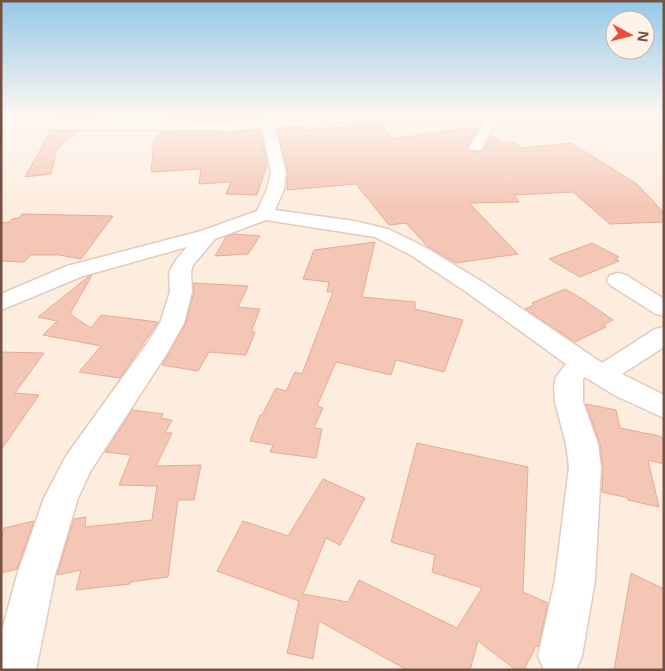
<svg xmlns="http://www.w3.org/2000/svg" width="665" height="671" viewBox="0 0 665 671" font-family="'Open Sans',sans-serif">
	<rect width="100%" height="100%" fill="#fdeddf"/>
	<path fill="#f4c6b5" stroke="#e8a994" d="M 60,115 L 64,118 L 67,115 L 96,115 L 92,120 L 57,119 Z
		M 172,115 L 261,115 L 260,118 L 230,120 L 169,120 Z
		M 382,122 L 391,139 L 474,127 L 478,129 L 467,146 L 471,152 L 483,151 L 491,136 L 505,143 L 512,142 L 522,148 L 571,143 L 637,184 L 664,213 L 664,222 L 610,224 L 573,192 L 514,195 L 519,202 L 469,203 L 518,254 L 456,263 L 427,246 L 406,223 L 389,225 L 356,184 L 287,190 L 288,173 L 277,129 L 303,127 L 303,130 L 348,127 L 347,124 Z
		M 260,130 L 267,165 L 257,195 L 226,194 L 231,182 L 199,184 L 201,169 L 151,172 L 154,140 L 161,132 Z
		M 51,131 L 78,131 L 57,149 L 51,174 L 25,177 Z
		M 22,214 L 113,216 L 81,259 L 59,255 L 31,255 L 24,262 L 1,261 L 1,223 L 9,222 L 12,219 L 19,218 Z
		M 233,234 L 260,236 L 248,254 L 215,256 L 226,237 Z
		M 375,242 L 362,297 L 415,302 L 415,309 L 463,320 L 444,372 L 396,360 L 391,375 L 336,362 L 317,406 L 323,408 L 314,428 L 322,429 L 316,458 L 270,452 L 273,445 L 250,441 L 260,415 L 262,415 L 276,388 L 286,391 L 295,372 L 302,374 L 333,292 L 327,292 L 329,282 L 303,279 L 314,250 Z
		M 592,243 L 619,257 L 615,259 L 619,261 L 580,277 L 549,259 Z
		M 92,275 L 70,314 L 91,328 L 101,315 L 158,322 L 120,378 L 79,372 L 101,346 L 43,335 L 57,321 L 38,317 L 88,277 Z
		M 193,283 L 248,286 L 238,307 L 260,309 L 251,332 L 255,332 L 246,355 L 209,352 L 198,371 L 162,365 L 186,323 L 194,292 Z
		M 565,289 L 584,300 L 613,320 L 603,325 L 606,327 L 575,342 L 525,309 L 534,305 L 532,303 Z
		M 1,352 L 44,353 L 15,393 L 39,395 L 1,450 Z
		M 586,404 L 616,410 L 620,428 L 664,437 L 664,464 L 648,460 L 659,507 L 628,500 L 628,498 L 602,492 L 603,467 L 600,444 Z
		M 132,410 L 163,414 L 161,418 L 172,420 L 165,433 L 172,433 L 156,466 L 201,465 L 194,500 L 178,500 L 168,577 L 130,582 L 130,584 L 76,590 L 81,570 L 57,575 L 74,519 L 86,517 L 85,527 L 152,520 L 157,486 L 119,485 L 131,455 L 105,452 Z
		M 417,443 L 528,467 L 523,592 L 548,603 L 538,647 L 536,646 L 524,670 L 516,670 L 478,641 L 470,670 L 407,670 L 319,621 L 313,659 L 287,653 L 299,601 L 217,571 L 243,521 L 288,536 L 323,479 L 365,498 L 340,545 L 326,538 L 303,594 L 348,602 L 359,580 L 457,628 L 482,588 L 432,572 L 435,555 L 391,542 Z
		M 34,521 L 17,569 L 1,573 L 1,541 L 4,528 Z
		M 631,573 L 664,589 L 664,670 L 614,670 Z"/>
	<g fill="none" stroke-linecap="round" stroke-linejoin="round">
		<defs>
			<path id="minor" d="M 263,115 L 275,115 L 275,119 L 330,115 L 664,115 L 664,123 L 503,121 L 494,126 L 481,150 L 471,150 L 469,147 L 485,121 L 376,120 L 275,127 L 286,173 L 284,189 L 275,210 L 354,221 L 388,229 L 423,246 L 481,281 L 602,363 L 655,329 L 664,327 L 664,347 L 622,374 L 664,395 L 664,418 L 614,395 L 585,377 L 583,379 L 583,402 L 598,444 L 601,467 L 595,580 L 582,656 L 576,670 L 544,670 L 538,656 L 555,580 L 569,467 L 566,444 L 555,402 L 554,386 L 556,377 L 566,364 L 465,291 L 409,254 L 375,237 L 266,220 L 215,239 L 193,265 L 191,272 L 192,292 L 184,323 L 169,350 L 90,472 L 78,498 L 55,575 L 36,670 L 1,670 L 1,634 L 17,575 L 44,498 L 66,456 L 146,345 L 160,323 L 170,292 L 169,272 L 176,260 L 187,247 L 83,276 L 1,310 L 1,294 L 67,266 L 201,231 L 257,211 L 267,189 L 271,173 L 262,128 L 230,130 L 1,129 L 1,121 L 230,122 L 262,120 Z
				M 618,273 L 626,275 L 664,299 L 664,316 L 656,314 L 610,285 L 607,280 L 610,275 Z"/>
		</defs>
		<use href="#minor" stroke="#e3cabd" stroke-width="3"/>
		<use href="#minor" fill="#fff" fill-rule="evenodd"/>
	</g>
	<linearGradient id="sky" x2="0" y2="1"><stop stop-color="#93c8e8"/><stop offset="0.55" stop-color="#fef7f1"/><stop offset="1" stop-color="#fef7f1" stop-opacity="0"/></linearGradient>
	<rect width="665" height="209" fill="url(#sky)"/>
	<rect width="665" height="671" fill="none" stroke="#745045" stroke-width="5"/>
	<g transform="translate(630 35) rotate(97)"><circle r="24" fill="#fff2e6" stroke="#c7b1a6"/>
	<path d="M0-4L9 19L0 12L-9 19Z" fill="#ef4d3c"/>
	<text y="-8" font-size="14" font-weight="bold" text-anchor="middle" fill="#745045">N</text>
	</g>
</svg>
